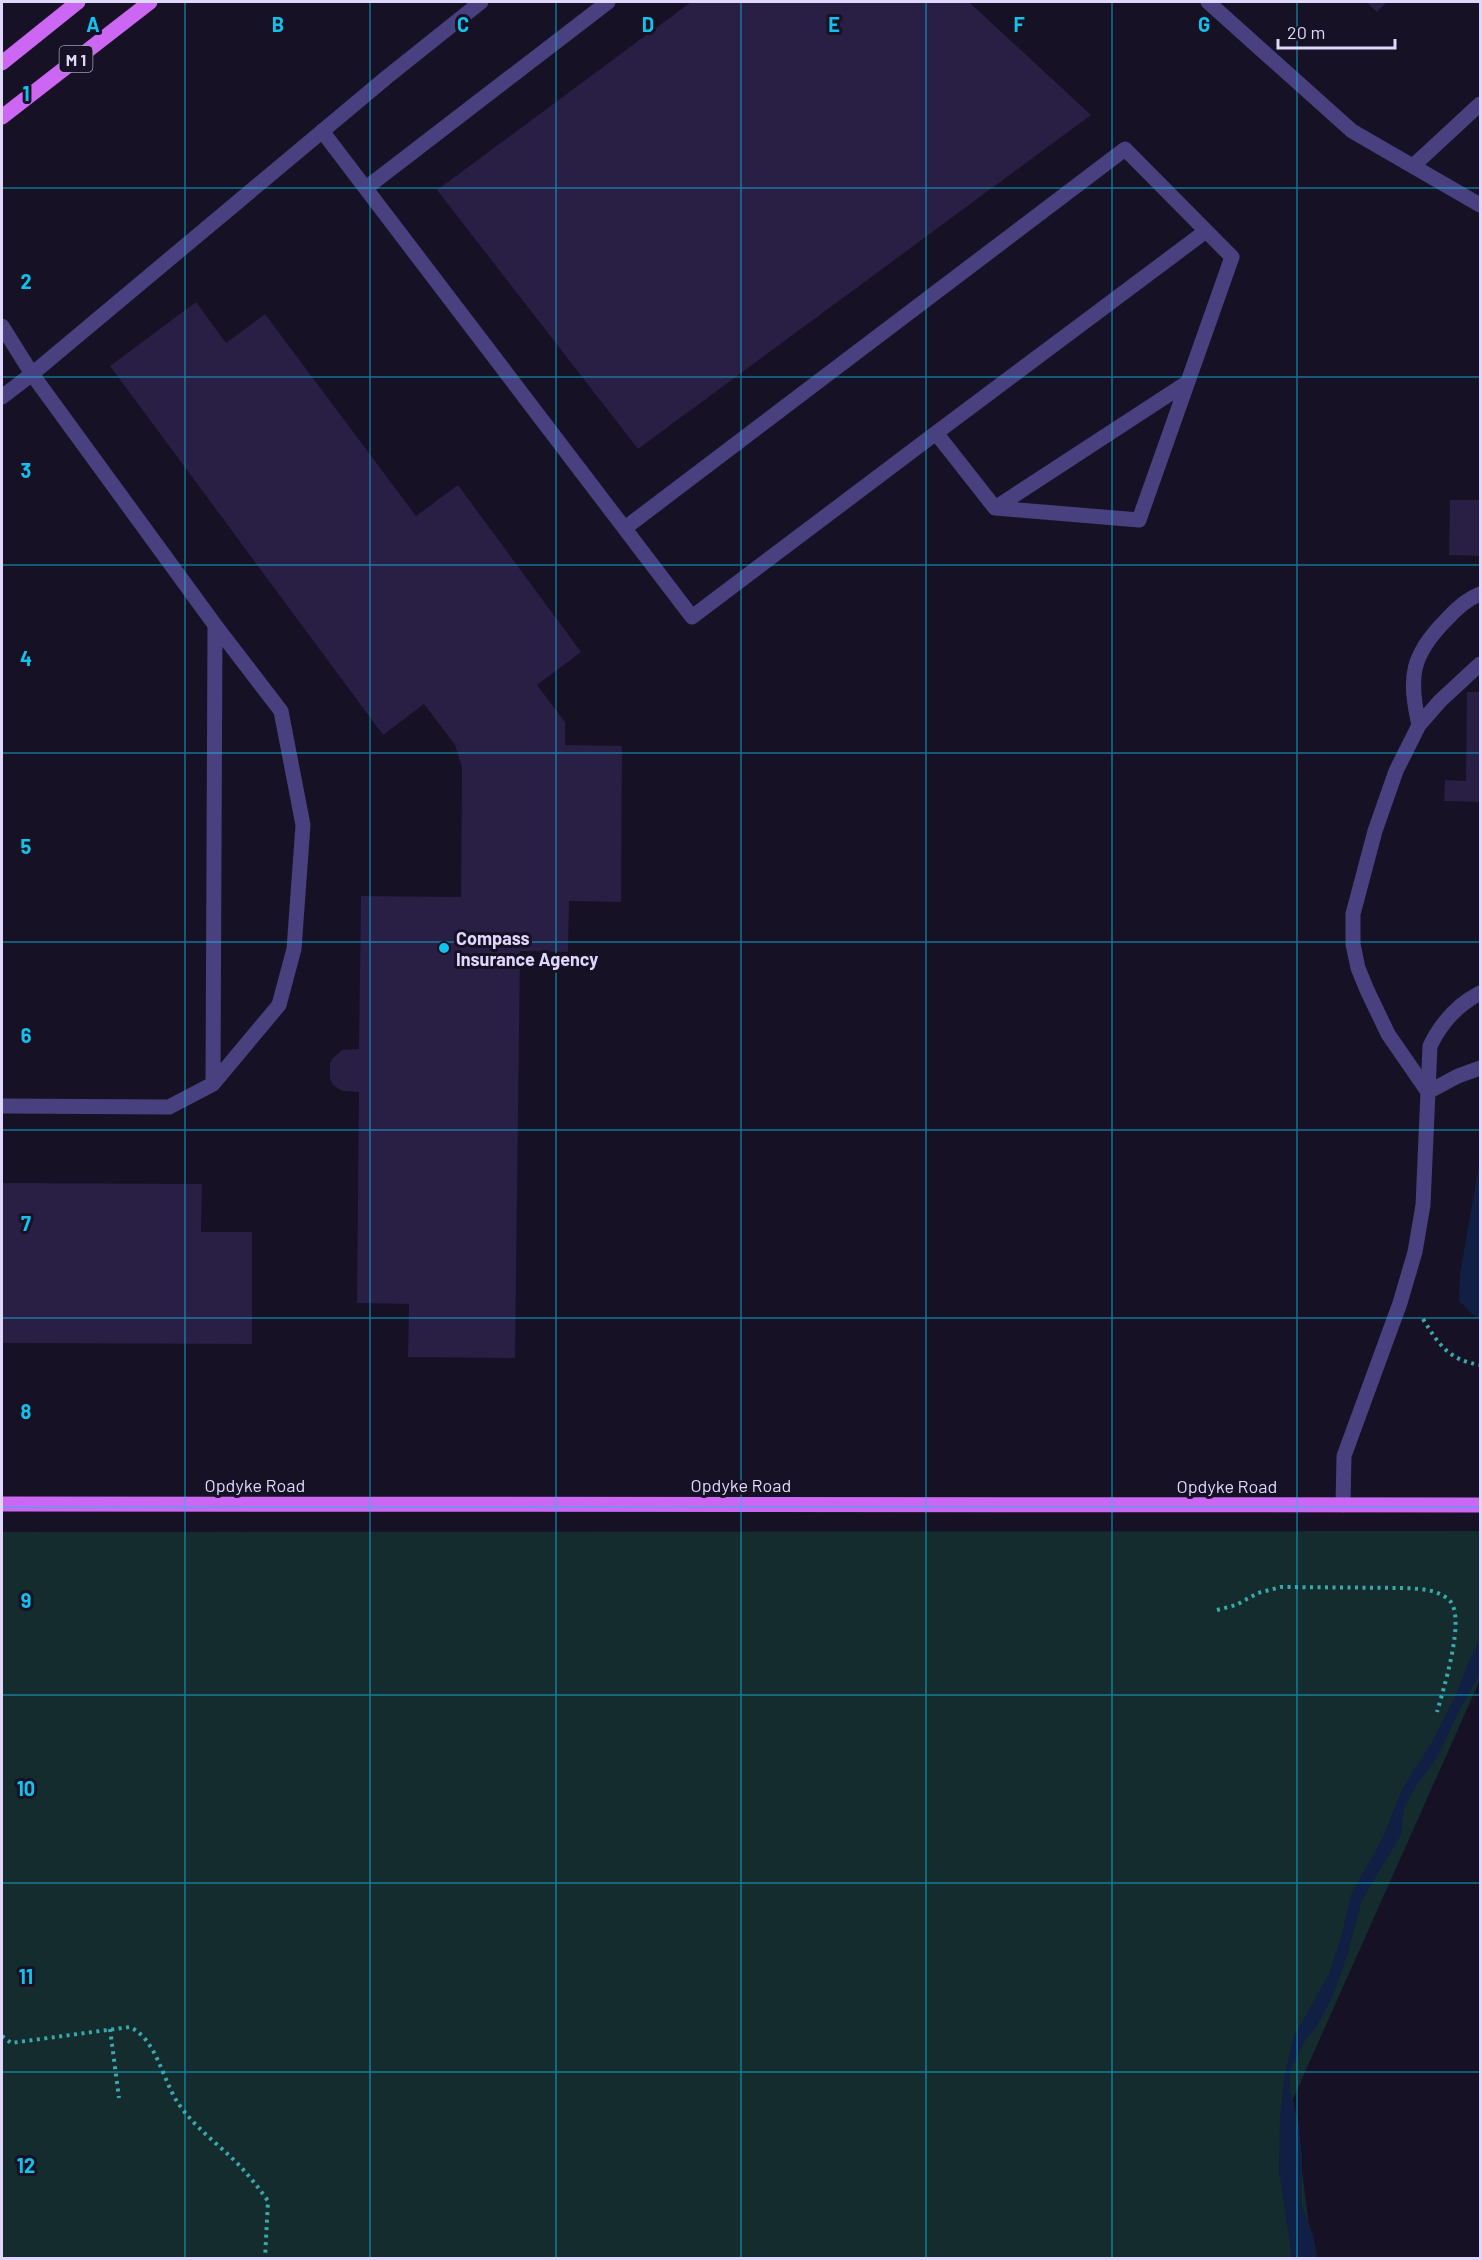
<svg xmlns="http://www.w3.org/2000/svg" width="1482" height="2260" viewBox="0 0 1482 2260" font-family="Barlow,sans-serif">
	<rect width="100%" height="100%" fill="#161124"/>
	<path fill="#142c2d" d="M 1480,1531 L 1480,1680 L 1293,2099 L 1313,2258 L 2,2258 L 2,1532 Z"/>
	<path fill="#101f43" d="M 1480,1159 L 1480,1319 C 1470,1315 1467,1307 1459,1301 L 1460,1274 Z
		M 1480,1639 L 1480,1674 L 1459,1711 L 1437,1758 L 1415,1787 L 1404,1809 L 1401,1835 L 1362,1900 L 1347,1956 L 1332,1998 L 1318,2024 L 1305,2041 L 1290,2070 L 1290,2091 L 1299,2125 L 1302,2159 L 1301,2203 L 1313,2235 L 1318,2258 L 1292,2258 L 1279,2171 L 1280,2116 L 1285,2073 L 1294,2036 L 1329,1974 L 1341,1937 L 1351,1895 L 1384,1835 L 1402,1789 L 1433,1740 L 1457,1693 L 1467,1665 Z"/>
	<path fill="#291e43" d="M 691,2 L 969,2 L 1091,115 L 638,449 L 437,190 Z
		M 1366,2 L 1387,2 L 1377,12 Z
		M 196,302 L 226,343 L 265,314 L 416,516 L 458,485 L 581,652 L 537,685 L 565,722 L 565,745 L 622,746 L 621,902 L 569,901 L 568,952 L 520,951 L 515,1358 L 408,1357 L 409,1304 L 357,1303 L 359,1092 L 342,1091 L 333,1085 L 330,1078 L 330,1063 L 332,1059 L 342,1050 L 359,1049 L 361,896 L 461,897 L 462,767 L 455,745 L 424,704 L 383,735 L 110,366 Z
		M 1450,500 L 1480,500 L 1480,556 L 1449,555 Z
		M 1467,692 L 1480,692 L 1480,802 L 1444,801 L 1445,780 L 1466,781 Z
		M 2,1183 L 202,1184 L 201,1232 L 252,1232 L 252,1344 L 2,1343 Z"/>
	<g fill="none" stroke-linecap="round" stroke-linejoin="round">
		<path stroke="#39a9ad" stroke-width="4" stroke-dasharray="3 4.5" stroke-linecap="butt" d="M 1423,1319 C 1439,1345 1449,1360 1480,1365
			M 1217,1610 L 1236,1605 L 1258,1593 L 1281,1587 L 1405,1588 C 1420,1589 1437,1589 1449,1600 C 1467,1616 1443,1690 1437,1712
			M 110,2029 L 119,2098
			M 2,2036 L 11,2043 L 130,2027 C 157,2040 162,2079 178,2103 C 194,2127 216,2142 236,2162 C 248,2174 258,2187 268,2201 L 265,2258"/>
		<path stroke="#48407f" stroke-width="15" d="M 1208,2 L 1352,131 L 1480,205
			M 322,131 L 692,617 L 936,433 L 995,508 L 1139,520 L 1232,257 L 1125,149 L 625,528
			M 1413,166 L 1480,104
			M 366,188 L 608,2
			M 2,326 L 32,374 L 215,625 L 213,1084 L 169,1107 L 2,1106
			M 2,397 L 32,374 L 387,77 L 481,2
			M 936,433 L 1206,231
			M 995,508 L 1188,382
			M 1419,725 C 1408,677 1411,655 1447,619 C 1456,609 1467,599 1480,594
			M 213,1084 L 279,1005 L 294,949 L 303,825 L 281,711 L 215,625
			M 1428,1092 L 1388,1034 L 1367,990 L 1358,968 L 1353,944 L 1353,914 L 1375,831 L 1396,771 L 1419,725 L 1440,701 L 1480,664
			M 1428,1092 L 1458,1076 L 1480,1068
			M 1343,1505 L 1344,1456 L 1400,1303 L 1415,1252 L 1423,1205 L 1430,1046 C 1441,1023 1457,1005 1480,993"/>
		<path stroke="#cb67f2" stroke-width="15" d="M 2,63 L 78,2
			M 2,117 L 150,2
			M 2,1504 L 1480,1505"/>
	</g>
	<path fill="none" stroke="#14c1eb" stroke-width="1.5" stroke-opacity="0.55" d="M 185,2 L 185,2258M 370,2 L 370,2258M 556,2 L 556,2258M 741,2 L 741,2258M 926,2 L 926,2258M 1112,2 L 1112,2258M 1297,2 L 1297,2258M 2,188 L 1480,188M 2,377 L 1480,377M 2,565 L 1480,565M 2,753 L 1480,753M 2,942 L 1480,942M 2,1130 L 1480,1130M 2,1318 L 1480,1318M 2,1507 L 1480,1507M 2,1695 L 1480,1695M 2,1883 L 1480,1883M 2,2072 L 1480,2072"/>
	<circle fill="#14c1eb" stroke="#161124" stroke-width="2" cx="444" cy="948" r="6"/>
	<g text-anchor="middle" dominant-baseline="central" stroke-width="6" stroke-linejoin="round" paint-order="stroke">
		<rect fill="#161124" stroke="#a39cbb" stroke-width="1.5" x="59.5" y="46" width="33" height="26" rx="4.5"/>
		<g font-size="16" font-weight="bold" fill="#dfd7fc">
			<text x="76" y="59">M 1</text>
		</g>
		<g font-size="18" font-weight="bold" fill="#dfd7fc" stroke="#161124" text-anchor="start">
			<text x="456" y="938">Compass<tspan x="456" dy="21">Insurance Agency</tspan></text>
		</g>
		<g font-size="18" fill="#dfd7fc" stroke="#161124">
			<text x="255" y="1485">Opdyke Road</text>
			<text x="741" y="1485">Opdyke Road</text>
			<text x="1227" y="1486">Opdyke Road</text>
		</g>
	</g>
	<g font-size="20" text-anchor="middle" font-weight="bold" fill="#14c1eb" stroke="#161124" stroke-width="6" stroke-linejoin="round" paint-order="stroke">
		<text x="93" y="32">A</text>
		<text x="278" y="32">B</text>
		<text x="463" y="32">C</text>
		<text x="648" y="32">D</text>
		<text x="834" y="32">E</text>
		<text x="1019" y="32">F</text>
		<text x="1204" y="32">G</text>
		<text x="26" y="101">1</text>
		<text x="26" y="289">2</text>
		<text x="26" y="478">3</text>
		<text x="26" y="666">4</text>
		<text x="26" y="854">5</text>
		<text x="26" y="1043">6</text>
		<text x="26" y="1231">7</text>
		<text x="26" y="1419">8</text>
		<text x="26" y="1608">9</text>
		<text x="26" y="1796">10</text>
		<text x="26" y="1984">11</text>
		<text x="26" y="2173">12</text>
	</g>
	<rect width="1482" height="2260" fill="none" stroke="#dfd7fc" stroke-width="6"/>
	<path d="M1278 39v9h117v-9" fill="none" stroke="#dfd7fc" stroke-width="3"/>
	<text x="1287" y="39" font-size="18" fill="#dfd7fc" stroke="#161124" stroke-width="4.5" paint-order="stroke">20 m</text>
</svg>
